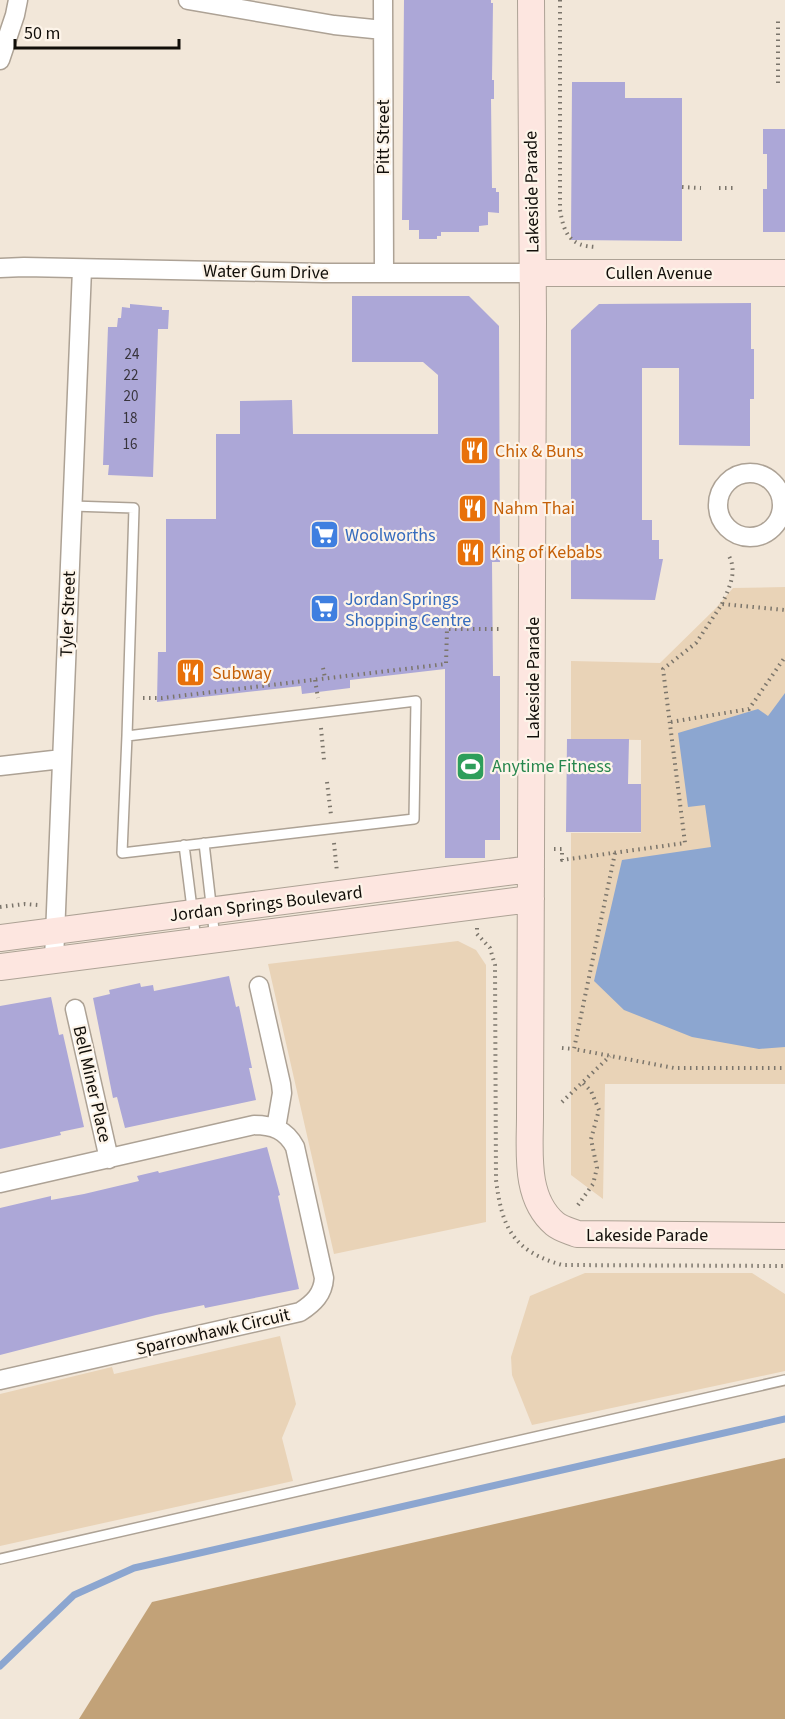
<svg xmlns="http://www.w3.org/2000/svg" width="785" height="1719" viewBox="0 0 785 1719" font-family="'Source Sans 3',sans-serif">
	<rect width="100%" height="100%" fill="#f2e7d9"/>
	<path fill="#e9d3b7" d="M 785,587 L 785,1084 L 605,1084 L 603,1199 L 571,1175 L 571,833 L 641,833 L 641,740 L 571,739 L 571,661 L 660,663 L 715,609 L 733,588 Z
		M 458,941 L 476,950 L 486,965 L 486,1222 L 334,1254 L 268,964 Z
		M 585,1273 L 752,1273 L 785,1294 L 785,1371 L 532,1425 L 512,1375 L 511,1357 L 530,1296 Z
		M 280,1336 L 296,1404 L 282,1438 L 293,1481 L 0,1546 L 0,1394 L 112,1367 L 114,1374 Z"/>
	<path fill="#c2a278" d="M 785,1458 L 785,1719 L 79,1719 L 152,1602 Z"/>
	<path fill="#8ca6d0" d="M 785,693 L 785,1047 L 759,1049 L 692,1037 L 624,1010 L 594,981 L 622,860 L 711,847 L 705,805 L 688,807 L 678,733 L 758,709 L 768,716 Z"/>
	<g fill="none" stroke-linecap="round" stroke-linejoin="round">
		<path stroke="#8ca6d0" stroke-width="7" d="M 0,1666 L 74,1595 L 134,1568 L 785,1419"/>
	</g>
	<path fill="#aca7d7" d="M 404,0 L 491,0 L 491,3 L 493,3 L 492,80 L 494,80 L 494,99 L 491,99 L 492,188 L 496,188 L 496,192 L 499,192 L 499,213 L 488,212 L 488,225 L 479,226 L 479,232 L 441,232 L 441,236 L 437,236 L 437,239 L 419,239 L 419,230 L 409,230 L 409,220 L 402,220 Z
		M 572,82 L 625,82 L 625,98 L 682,98 L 682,241 L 571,240 Z
		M 763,129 L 785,129 L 785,232 L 763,232 L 763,189 L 767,189 L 767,154 L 763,154 Z
		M 352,296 L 469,296 L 499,326 L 500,562 L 492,562 L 493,676 L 500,676 L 500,840 L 485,840 L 485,858 L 445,858 L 445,669 L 350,680 L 350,688 L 302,694 L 301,686 L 157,702 L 158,652 L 166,652 L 166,519 L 216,519 L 216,434 L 240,434 L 240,401 L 292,400 L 293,434 L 438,434 L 438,375 L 423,362 L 352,362 Z
		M 751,303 L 751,349 L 754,349 L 754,399 L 750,399 L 750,446 L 679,445 L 679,368 L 642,368 L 642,520 L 652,520 L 652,540 L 659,540 L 659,559 L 663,559 L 655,600 L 571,599 L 571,330 L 599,304 Z
		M 130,304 L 162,307 L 162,310 L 169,310 L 168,329 L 158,329 L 153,477 L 108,475 L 109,465 L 103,465 L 108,327 L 117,327 L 118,318 L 121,318 L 122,307 L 130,308 Z
		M 567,739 L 629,739 L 628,784 L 641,784 L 641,832 L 566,832 Z
		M 229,976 L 236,1007 L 239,1006 L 252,1068 L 249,1068 L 256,1100 L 125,1128 L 117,1097 L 113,1098 L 93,998 L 110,994 L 109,990 L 140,983 L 141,987 L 153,985 L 154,991 Z
		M 51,997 L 59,1035 L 63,1034 L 84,1127 L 60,1132 L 61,1135 L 0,1149 L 0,1006 Z
		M 267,1147 L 280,1195 L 278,1196 L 299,1289 L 205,1308 L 204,1305 L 156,1315 L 0,1355 L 0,1208 L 51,1196 L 51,1200 L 84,1194 L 139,1181 L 137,1176 L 158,1171 L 159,1173 Z"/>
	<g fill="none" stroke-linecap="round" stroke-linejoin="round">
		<defs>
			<path id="lane" d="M 72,506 L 134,508 L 127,736 L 122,853 L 414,819 L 416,701 L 127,736
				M 204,843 L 215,939
				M 184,845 L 196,940
				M 0,1559 L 785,1380"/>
			<path id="street" d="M 188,0 L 334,25 L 383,30
				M 383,0 L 384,273
				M 0,60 L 15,15 L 18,0
				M 0,268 L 24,267 L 323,273 L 533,273
				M718 505a32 32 0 1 1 64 0a32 32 0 1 1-64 0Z
				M 0,766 L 62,759
				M 54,960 L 82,269
				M 259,986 L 281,1084 L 282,1093 L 276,1128
				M 75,1009 L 109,1159
				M 0,1183 L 254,1125 C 273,1125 286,1130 295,1147 L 324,1278 C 323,1294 314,1303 300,1312 L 0,1380"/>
			<path id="secondary" d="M 531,0 L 533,322 L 530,1116 C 530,1151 524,1198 555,1224 C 561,1229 570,1231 577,1234 L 785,1236
				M 533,273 L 785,273
				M 0,938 L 531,869
				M 0,967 L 531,899"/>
		</defs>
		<use href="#lane" stroke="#ada295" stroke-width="12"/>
		<use href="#street" stroke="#ada295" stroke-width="21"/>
		<use href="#secondary" stroke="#ada295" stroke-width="28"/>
		<path stroke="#7b756b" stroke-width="4" stroke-dasharray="1.5 4.5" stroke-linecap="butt" d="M 560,0 L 560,210 C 564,234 570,246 596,247
			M 778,83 L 778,17
			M 682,187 L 701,188
			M 719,188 L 737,188
			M 722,604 C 729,588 739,570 727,553
			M 323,668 L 325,678
			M 315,680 L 318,698
			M 143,698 L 162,698 L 446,664 L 447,629 L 501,629
			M 671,722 L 749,709 L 785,657
			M 321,728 L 324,760
			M 327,782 L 331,815
			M 334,843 L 337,872
			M 554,849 L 562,849 L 562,860 L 685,843 L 663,669 L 696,643 L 722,604 L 785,610
			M 615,853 L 574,1049 L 674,1068 L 785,1068
			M 0,907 L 25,904 L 38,905
			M 477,928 L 477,934 L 490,948 L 495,965 L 496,1180 C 502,1228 513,1251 562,1265 L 785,1266
			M 562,1048 L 574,1049
			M 562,1102 L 610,1056
			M 578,1205 L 593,1184 L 597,1168 L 591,1139 L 599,1110 L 591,1091 L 583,1083"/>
		<use href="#lane" stroke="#fff" stroke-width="9"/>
		<use href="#street" stroke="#fff" stroke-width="18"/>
		<use href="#secondary" stroke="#fde6e0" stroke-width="26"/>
	</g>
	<defs>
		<symbol id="restaurant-square" viewBox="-11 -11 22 22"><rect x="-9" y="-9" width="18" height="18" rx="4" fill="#e8710a" stroke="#fdf4e9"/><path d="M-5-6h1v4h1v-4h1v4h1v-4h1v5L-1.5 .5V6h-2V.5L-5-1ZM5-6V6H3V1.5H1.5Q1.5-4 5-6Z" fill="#fff"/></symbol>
		<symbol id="supermarket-square" viewBox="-11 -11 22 22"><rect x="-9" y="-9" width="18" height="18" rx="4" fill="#3f7fe0" stroke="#fdf4e9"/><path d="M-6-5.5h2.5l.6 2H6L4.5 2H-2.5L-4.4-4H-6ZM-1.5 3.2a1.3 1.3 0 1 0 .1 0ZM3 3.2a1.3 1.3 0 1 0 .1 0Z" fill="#fff"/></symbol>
		<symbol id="stadium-square" viewBox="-11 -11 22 22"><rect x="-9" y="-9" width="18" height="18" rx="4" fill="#2e9e5b" stroke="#fdf4e9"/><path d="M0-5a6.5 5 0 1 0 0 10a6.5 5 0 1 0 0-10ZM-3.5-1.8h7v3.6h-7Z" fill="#fff"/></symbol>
	</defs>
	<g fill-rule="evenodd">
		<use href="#restaurant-square" x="458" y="434" width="33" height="33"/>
		<use href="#restaurant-square" x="456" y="492" width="33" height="33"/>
		<use href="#supermarket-square" x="308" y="518" width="33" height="33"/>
		<use href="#restaurant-square" x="454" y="536" width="33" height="33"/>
		<use href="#supermarket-square" x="308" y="592" width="33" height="33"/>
		<use href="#restaurant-square" x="174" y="656" width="33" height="33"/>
		<use href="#stadium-square" x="454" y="750" width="33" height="33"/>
	</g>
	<g text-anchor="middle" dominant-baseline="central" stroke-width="4.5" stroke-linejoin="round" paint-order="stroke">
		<g font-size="15" fill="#38343c">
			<text x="132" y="354">24</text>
			<text x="131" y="375">22</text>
			<text x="131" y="396">20</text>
			<text x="130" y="418">18</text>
			<text x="130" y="444">16</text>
		</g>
		<g font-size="18" fill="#110e09" stroke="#fdf4e9">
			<text transform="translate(383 137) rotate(-90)">Pitt Street</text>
			<text transform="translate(532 192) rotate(-91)">Lakeside Parade</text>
			<text transform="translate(266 272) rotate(1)">Water Gum Drive</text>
			<text x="659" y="273">Cullen Avenue</text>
			<text transform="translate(68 614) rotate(-88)">Tyler Street</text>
			<text transform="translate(533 678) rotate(-90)">Lakeside Parade</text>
			<text transform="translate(266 904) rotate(-7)">Jordan Springs Boulevard</text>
			<text transform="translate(92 1084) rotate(77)">Bell Miner Place</text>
			<text x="647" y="1235">Lakeside Parade</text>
			<text transform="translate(213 1332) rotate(-13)">Sparrowhawk Circuit</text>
		</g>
		<g font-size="18" fill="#c56008" stroke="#fdf4e9" text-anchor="start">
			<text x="495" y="451">Chix &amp; Buns</text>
			<text x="493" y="508">Nahm Thai</text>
			<text x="491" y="552">King of Kebabs</text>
			<text x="212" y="673">Subway</text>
		</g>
		<g font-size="18" fill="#366cbe" stroke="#fdf4e9" text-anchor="start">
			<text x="345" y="535">Woolworths</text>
			<text x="345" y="599">Jordan Springs<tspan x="345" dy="21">Shopping Centre</tspan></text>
		</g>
		<g font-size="18" fill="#27864d" stroke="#fdf4e9" text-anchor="start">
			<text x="492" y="766">Anytime Fitness</text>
		</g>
	</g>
	<path d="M15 39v9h164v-9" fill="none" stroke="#110e09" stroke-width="3"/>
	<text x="24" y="39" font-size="18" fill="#110e09" stroke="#fdf4e9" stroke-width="4.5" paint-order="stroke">50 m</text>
</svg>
